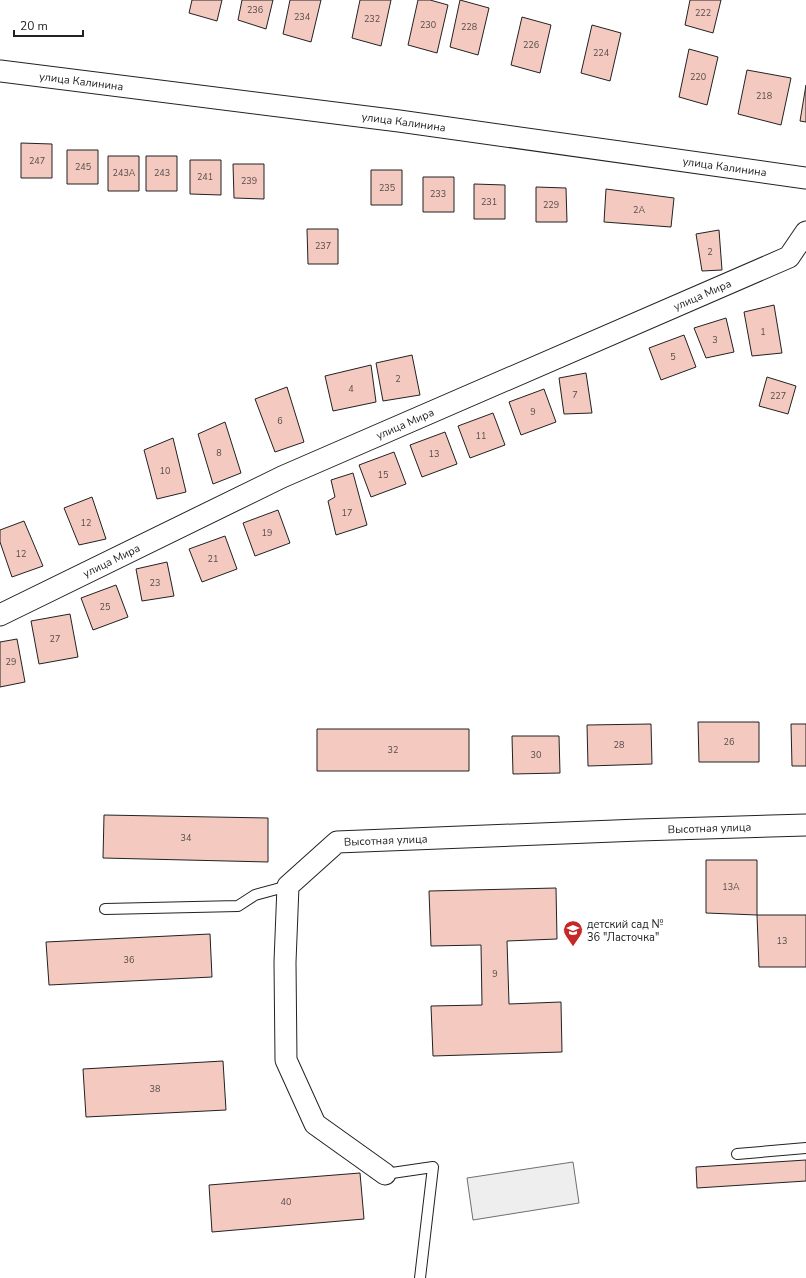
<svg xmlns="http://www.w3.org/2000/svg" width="806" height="1278" viewBox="0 0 806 1278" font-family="'Nunito Sans',sans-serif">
	<rect width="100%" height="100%" fill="#fff"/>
	<path fill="#eee" stroke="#6f6f6f" d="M 573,1162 L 579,1203 L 473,1220 L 467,1178 Z"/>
	<path fill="#f3c9c0" stroke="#222" d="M 192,0 L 222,0 L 217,21 L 189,13 Z
		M 242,0 L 273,0 L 266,29 L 238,20 Z
		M 290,0 L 321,0 L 311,42 L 283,34 Z
		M 360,0 L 391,0 L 381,46 L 352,38 Z
		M 418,0 L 430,0 L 448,5 L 437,53 L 408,45 Z
		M 460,0 L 489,8 L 478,55 L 450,47 Z
		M 690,0 L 721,0 L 713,33 L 685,25 Z
		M 522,17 L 551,25 L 540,73 L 511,65 Z
		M 592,25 L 621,33 L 610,81 L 581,73 Z
		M 689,49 L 718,57 L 707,105 L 679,97 Z
		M 747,70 L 791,78 L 781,125 L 738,114 Z
		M 806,85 L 806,122 L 800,121 Z
		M 21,143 L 52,144 L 52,178 L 21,178 Z
		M 67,150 L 98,150 L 98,184 L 67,184 Z
		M 108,156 L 139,156 L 139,191 L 108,191 Z
		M 146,156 L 177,156 L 177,191 L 146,191 Z
		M 190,160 L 221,160 L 221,195 L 190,194 Z
		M 233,164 L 264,164 L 264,199 L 234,198 Z
		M 371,170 L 402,170 L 402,205 L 371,205 Z
		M 423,177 L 454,177 L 454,212 L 423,212 Z
		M 474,184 L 505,185 L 505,219 L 474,219 Z
		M 536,187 L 566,188 L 567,222 L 536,222 Z
		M 606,189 L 674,198 L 671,227 L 604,222 Z
		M 307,229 L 338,229 L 338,264 L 308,264 Z
		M 719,230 L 722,270 L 702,271 L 696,234 Z
		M 774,305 L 782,353 L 752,356 L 744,312 Z
		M 726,318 L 734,352 L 706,358 L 694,328 Z
		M 684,335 L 696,367 L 661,380 L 649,348 Z
		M 412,355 L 420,395 L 383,401 L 376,363 Z
		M 371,365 L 376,402 L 333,411 L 325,376 Z
		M 586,373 L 592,413 L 564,414 L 559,378 Z
		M 767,377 L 796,386 L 788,414 L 759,406 Z
		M 287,387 L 304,442 L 275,452 L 255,399 Z
		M 544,389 L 556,422 L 521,435 L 509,402 Z
		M 493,413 L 505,445 L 470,458 L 458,426 Z
		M 225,422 L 241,473 L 213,484 L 198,434 Z
		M 445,432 L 457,464 L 422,477 L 410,445 Z
		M 173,438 L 186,492 L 157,499 L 144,450 Z
		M 394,452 L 406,484 L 371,497 L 359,465 Z
		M 353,473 L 367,525 L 336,535 L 328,501 L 335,497 L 331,480 Z
		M 92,497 L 106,539 L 79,545 L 64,508 Z
		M 278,510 L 290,543 L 255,556 L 243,523 Z
		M 24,521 L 43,566 L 12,577 L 0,542 L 0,530 Z
		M 225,536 L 237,569 L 202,582 L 189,549 Z
		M 167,562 L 174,596 L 142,601 L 136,569 Z
		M 116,585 L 128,617 L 93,630 L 81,598 Z
		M 70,614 L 78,657 L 39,664 L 31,621 Z
		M 17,639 L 25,682 L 0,687 L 0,642 Z
		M 698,722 L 759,722 L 759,762 L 699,762 Z
		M 651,724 L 652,764 L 588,766 L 587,725 Z
		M 791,724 L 806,724 L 806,766 L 792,766 Z
		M 317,729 L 469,729 L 469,771 L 317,771 Z
		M 512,736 L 559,736 L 560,773 L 513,774 Z
		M 104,815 L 268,818 L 268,862 L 103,858 Z
		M 706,860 L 757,860 L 757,915 L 706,913 Z
		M 556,888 L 557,939 L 507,941 L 509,1004 L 561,1002 L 562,1052 L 433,1056 L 431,1006 L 482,1005 L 481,945 L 431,946 L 429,891 Z
		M 757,915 L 806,915 L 806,967 L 759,967 Z
		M 210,934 L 212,977 L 49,985 L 46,942 Z
		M 223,1061 L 226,1110 L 86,1117 L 83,1069 Z
		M 806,1160 L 806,1181 L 697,1188 L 696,1167 Z
		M 360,1173 L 364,1219 L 212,1232 L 209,1185 Z"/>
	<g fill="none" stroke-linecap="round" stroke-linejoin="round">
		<defs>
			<path id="lane" d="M 105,909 L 238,906 L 255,895 L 288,886
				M 737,1154 L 806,1148
				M 385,1174 L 433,1167 L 420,1278"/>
			<g id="street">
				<path id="s1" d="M 0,71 L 399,121 L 806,178"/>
				<path id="s2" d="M 0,615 L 282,477 L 789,257 L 806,232"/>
				<path id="s3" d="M 385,1174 L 315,1124 L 286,1060 L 285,962 L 288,886 L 337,842 L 639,830 L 806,825"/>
			</g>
		</defs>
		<use href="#lane" stroke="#222" stroke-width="12"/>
		<use href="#street" stroke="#222" stroke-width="23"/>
		<use href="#lane" stroke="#fff" stroke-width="10"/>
		<use href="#street" stroke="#fff" stroke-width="21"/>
	</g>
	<defs>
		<symbol id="school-pin" viewBox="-11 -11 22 30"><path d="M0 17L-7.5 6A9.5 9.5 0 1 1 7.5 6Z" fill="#c62828" stroke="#fff"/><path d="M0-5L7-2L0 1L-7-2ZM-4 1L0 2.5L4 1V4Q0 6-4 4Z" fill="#fff"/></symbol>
	</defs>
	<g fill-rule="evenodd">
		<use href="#school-pin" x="562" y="919" width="22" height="30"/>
	</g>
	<g text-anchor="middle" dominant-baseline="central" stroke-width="3" stroke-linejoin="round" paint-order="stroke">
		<g font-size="9" fill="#564c4a">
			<text x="255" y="10">236</text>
			<text x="703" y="13">222</text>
			<text x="302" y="17">234</text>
			<text x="372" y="19">232</text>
			<text x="428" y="25">230</text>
			<text x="469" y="27">228</text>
			<text x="531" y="45">226</text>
			<text x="601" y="53">224</text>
			<text x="698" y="77">220</text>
			<text x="764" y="96">218</text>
			<text x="37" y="161">247</text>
			<text x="83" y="167">245</text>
			<text x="124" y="173">243А</text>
			<text x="162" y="173">243</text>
			<text x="205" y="177">241</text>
			<text x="249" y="181">239</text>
			<text x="387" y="188">235</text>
			<text x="438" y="194">233</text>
			<text x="489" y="202">231</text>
			<text x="551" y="205">229</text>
			<text x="639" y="210">2А</text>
			<text x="323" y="246">237</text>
			<text x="710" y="252">2</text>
			<text x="763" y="332">1</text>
			<text x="715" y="340">3</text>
			<text x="673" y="357">5</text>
			<text x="398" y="379">2</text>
			<text x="351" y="389">4</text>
			<text x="575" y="395">7</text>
			<text x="778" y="396">227</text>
			<text x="533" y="412">9</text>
			<text x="280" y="421">6</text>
			<text x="481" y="436">11</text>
			<text x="219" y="453">8</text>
			<text x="434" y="454">13</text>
			<text x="165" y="471">10</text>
			<text x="383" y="475">15</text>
			<text x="347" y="513">17</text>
			<text x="86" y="523">12</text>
			<text x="267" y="533">19</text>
			<text x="21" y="554">12</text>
			<text x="213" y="559">21</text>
			<text x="155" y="583">23</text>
			<text x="105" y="607">25</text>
			<text x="55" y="639">27</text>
			<text x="11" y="662">29</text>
			<text x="729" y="742">26</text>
			<text x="619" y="745">28</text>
			<text x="393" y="750">32</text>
			<text x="536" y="755">30</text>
			<text x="186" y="838">34</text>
			<text x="731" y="887">13А</text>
			<text x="782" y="941">13</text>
			<text x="129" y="960">36</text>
			<text x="495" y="974">9</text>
			<text x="155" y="1089">38</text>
			<text x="286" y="1202">40</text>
		</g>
		<g font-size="11" fill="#222" stroke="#fff">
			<text stroke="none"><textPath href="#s1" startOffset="82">улица Калинина</textPath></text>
			<text stroke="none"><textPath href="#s1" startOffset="407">улица Калинина</textPath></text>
			<text stroke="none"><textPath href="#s1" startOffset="731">улица Калинина</textPath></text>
			<text stroke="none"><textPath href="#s2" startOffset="772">улица Мира</textPath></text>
			<text stroke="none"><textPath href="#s2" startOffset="448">улица Мира</textPath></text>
			<text stroke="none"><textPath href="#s2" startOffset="124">улица Мира</textPath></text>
			<text stroke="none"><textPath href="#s3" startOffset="769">Высотная улица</textPath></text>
			<text stroke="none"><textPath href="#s3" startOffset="445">Высотная улица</textPath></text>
		</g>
		<g font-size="11" fill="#222" stroke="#fff" text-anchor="start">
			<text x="587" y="924">детский сад №<tspan x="587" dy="13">36 "Ласточка"</tspan></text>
		</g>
	</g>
	<path d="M14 30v6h69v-6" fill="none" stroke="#222222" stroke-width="2"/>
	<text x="20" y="30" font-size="12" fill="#222222" stroke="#ffffff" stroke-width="3" paint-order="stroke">20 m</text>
</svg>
